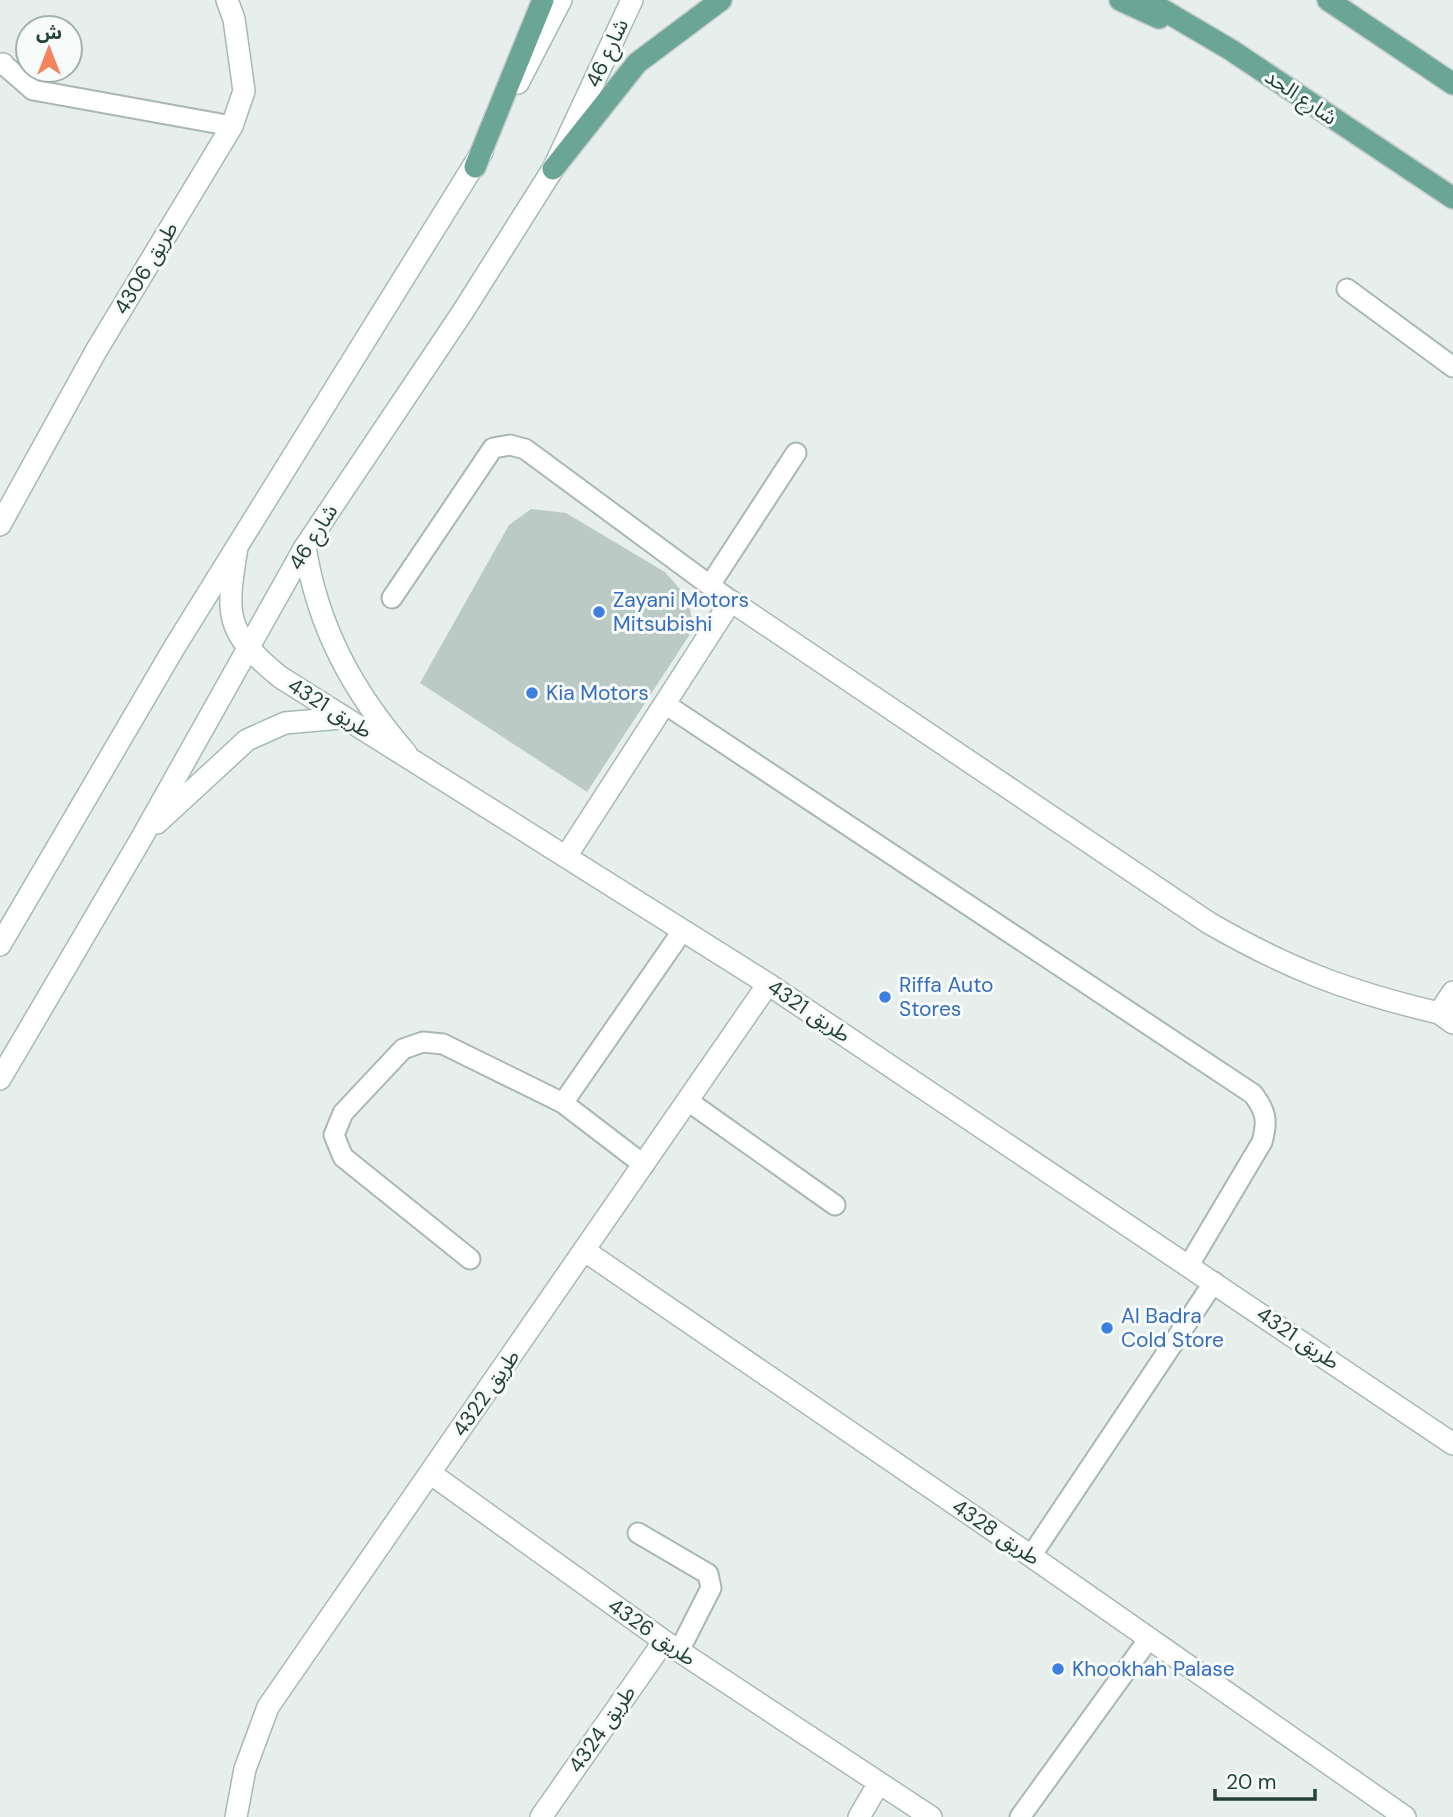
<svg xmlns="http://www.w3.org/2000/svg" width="1453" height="1817" viewBox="0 0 1453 1817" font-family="'DM Sans','Noto Sans Arabic',sans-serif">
	<rect width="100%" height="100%" fill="#e6efeb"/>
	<path fill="#bbcac4" d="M 531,509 L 566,513 L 665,572 L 687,597 L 694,628 L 587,792 L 420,683 L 509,525 Z"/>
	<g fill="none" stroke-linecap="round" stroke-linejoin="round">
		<defs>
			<path id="lane" d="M 3,64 L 33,90 L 232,126
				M 1347,289 L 1453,367
				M 710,585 L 796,453
				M 392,598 L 493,448 L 510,445 L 525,449 L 731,601
				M 665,704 L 1253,1094 C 1266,1111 1268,1121 1262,1142 L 1189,1265
				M 688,1101 L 835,1205
				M 563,1103 L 644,1165
				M 470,1259 L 343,1157 L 334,1135 L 343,1113 L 403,1049 L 423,1042 L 443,1044 L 563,1103 L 683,930
				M 638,1533 L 708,1574 L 711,1588 L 679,1651
				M 1031,1556 L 1214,1282
				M 1020,1817 L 1148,1640"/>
			<path id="street" d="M 0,64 L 3,64
				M 0,525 L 96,351 L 232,126 L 244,91 L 234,19 L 227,0
				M 237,547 C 226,616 224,631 280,677 L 768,984 L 1453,1444
				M 567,855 L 731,601 L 1209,923 C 1289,969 1349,992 1439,1013 L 1453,1023
				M 1439,1013 L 1453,992
				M 585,1251 L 1031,1556 L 1405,1817
				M 430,1473 L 664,1641 L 931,1817
				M 236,1817 L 245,1769 L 268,1707 L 768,984
				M 541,1817 L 664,1641
				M 859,1817 L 879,1783"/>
			<path id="secondary" d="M 518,83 L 561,0
				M 305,547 C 318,628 353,692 406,753
				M 157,823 L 247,740 L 285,723 L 341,718
				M 0,945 L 174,648 L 482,152
				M 0,1079 L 141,839 L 305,547 L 462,313 L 553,169 L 632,0"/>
			<path id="primary" d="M 1120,0 L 1159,18
				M 1146,0 L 1231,50 L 1453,198
				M 1328,0 L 1453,84
				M 475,167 L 543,0
				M 553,169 L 637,63 L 721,0"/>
		</defs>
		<use href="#lane" stroke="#a8b8b2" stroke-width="23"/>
		<use href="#street" stroke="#a8b8b2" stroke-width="24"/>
		<use href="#secondary" stroke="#a4bbb3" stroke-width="24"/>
		<use href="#primary" stroke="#c2cac8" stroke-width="24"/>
		<use href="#lane" stroke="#fff" stroke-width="19"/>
		<use href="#street" stroke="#fff" stroke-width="21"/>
		<use href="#secondary" stroke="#fff" stroke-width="21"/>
		<use href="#primary" stroke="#6aa596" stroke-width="21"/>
	</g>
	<g fill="#3f7fe0" stroke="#f7fbf9" stroke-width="2.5">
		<circle cx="599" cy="612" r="7"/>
		<circle cx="532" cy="693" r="7"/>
		<circle cx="885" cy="997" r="7"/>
		<circle cx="1107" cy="1328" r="7"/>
		<circle cx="1058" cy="1669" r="7"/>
	</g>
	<g text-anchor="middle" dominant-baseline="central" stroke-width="6" stroke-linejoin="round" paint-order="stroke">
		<g font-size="21" fill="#24423a" stroke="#f7fbf9">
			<text transform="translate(607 53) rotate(-65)">شارع 46</text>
			<text transform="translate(1301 97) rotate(34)">شارع الحد</text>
			<text transform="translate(146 268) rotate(-59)">طريق 4306</text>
			<text transform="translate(313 537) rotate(-58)">شارع 46</text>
			<text transform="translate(330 708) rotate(32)">طريق 4321</text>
			<text transform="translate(809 1011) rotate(34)">طريق 4321</text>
			<text transform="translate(1298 1338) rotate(34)">طريق 4321</text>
			<text transform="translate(486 1393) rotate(-55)">طريق 4322</text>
			<text transform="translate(996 1532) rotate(34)">طريق 4328</text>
			<text transform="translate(652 1632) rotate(35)">طريق 4326</text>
			<text transform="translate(602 1729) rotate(-55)">طريق 4324</text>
		</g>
		<g font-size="21" fill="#366cbe" stroke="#f7fbf9" text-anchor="start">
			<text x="613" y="600">Zayani Motors<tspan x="613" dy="24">Mitsubishi</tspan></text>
			<text x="546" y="693">Kia Motors</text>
			<text x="899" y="985">Riffa Auto<tspan x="899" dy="24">Stores</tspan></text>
			<text x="1121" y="1316">Al Badra<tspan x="1121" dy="24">Cold Store</tspan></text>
			<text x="1072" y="1669">Khookhah Palase</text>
		</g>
	</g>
	<g transform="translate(49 49)"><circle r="33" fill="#f7fbf9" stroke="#a3b1ad" stroke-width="2"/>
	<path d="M0-5L12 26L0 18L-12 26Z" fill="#f4845f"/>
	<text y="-10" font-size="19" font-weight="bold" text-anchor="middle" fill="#24423a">ش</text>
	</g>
	<path d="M1215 1789v10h100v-10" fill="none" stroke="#24423a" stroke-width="3.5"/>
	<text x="1226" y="1789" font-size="21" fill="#24423a" stroke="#f7fbf9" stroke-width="5" paint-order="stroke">20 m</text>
</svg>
